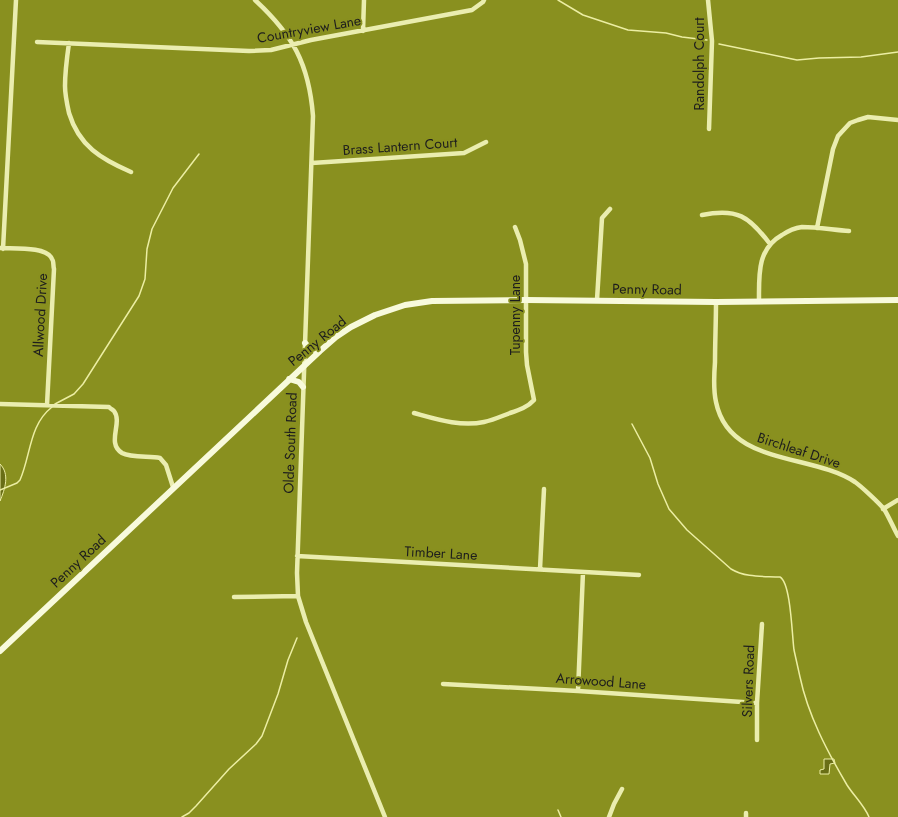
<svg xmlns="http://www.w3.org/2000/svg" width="898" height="817" viewBox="0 0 898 817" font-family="Jost,sans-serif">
	<rect width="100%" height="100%" fill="#89901f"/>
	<path fill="#696e16" stroke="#eceea3" d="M 0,464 C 10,474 5,489 0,501 Z
		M 824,759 L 834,759 L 835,763 L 830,764 L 829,774 L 820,774 L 820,770 L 824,769 Z"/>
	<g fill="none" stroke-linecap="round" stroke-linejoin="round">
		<path stroke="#eceea3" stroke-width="1.5" d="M 558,0 L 583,15 L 628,30 L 666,33 L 682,37 L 707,40
			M 719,44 L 797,60 L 819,58 L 861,57 L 898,52
			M 55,404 L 74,394 L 83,384 L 139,296 L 145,279 L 147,249 L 152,229 L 173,188 L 199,154
			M 632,424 L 650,458 L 658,484 L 669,509 L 687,530 L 731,569 C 746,578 763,576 780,577 C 791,583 792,636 794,650 C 796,659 798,668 800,677 C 808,715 827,751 847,785 C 854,796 864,805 869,817
			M 0,490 L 17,483 L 20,480 C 31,455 29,425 52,407
			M 558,810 L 561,817
			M 182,817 L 189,813 L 196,806 L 229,769 L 256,744 L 262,736 L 278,694 L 288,660 L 297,638"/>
		<path stroke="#eaedaf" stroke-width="4.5" d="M 255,0 C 293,35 309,64 313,116 L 297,573 L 298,596 L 306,622 L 385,817
			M 708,0 L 712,41 L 709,129
			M 363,31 L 364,0
			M 37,42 L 249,51 L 271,50 L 311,40 L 472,10 L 483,2 L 484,0
			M 69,43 C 67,57 65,72 65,86 C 65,95 67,104 69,113 C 79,146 101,159 131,172
			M 312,163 L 464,153 L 486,142
			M 702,215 C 737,208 749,216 770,244
			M 817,228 L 833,149 L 838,136 L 850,123 L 858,120 L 868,117 L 898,120
			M 0,248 C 12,249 47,246 52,259 C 54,261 53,266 54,269 L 47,405
			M 3,249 L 16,0
			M 597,300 L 602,218 L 610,209
			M 759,301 C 759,275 757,249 782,235 C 788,231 795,228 802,227 C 818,227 834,230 849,231
			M 716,302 C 716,322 715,342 715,362 C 714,375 713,389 716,402 C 729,466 811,453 855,482 C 862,487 879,503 884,509 C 889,517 893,527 898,536
			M 0,404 L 109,407 C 111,409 113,410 114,411 C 123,423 106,443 122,453 C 131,458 149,456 160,458 L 166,465 L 173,487
			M 414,413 C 436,419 460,427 484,422 C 493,420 502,416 510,413 C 519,410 528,407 534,400 L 527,365 L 526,352 L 526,264 L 520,240 L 515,227
			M 883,509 L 898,500
			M 297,556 L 639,575
			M 540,569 L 544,489
			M 234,597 L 298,596
			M 443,684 L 578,691 L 757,703
			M 578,691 L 583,572
			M 757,740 L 757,703 L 762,624
			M 746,813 L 746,817
			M 609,817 L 614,804 L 622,789"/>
		<path stroke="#f8fadc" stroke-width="6" d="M 305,343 L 310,349 L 320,351
			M 289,379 L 299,382 L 303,387
			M 0,651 L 320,351 L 336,337 L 351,327 L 375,315 L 405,305 L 432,301 L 526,300 L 716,302 L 898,300"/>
	</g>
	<g text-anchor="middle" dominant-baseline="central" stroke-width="3.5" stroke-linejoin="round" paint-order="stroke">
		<g font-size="14" fill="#1d1d1d" stroke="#89901f">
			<text transform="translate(309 29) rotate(-10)">Countryview Lane</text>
			<text transform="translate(699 64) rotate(-90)">Randolph Court</text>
			<text transform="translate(400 146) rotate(-4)">Brass Lantern Court</text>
			<text transform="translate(647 289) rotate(1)">Penny Road</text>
			<text transform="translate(40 315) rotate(-87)">Allwood Drive</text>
			<text transform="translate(515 315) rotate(-90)">Tupenny Lane</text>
			<text transform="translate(317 341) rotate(-39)">Penny Road</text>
			<text transform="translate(290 443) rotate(-88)">Olde South Road</text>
			<text transform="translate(799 450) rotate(18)">Birchleaf Drive</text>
			<text transform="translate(441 553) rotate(3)">Timber Lane</text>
			<text transform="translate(78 561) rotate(-43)">Penny Road</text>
			<text transform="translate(601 681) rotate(4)">Arrowood Lane</text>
			<text transform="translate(748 681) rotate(-88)">Silvers Road</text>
		</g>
	</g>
</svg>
